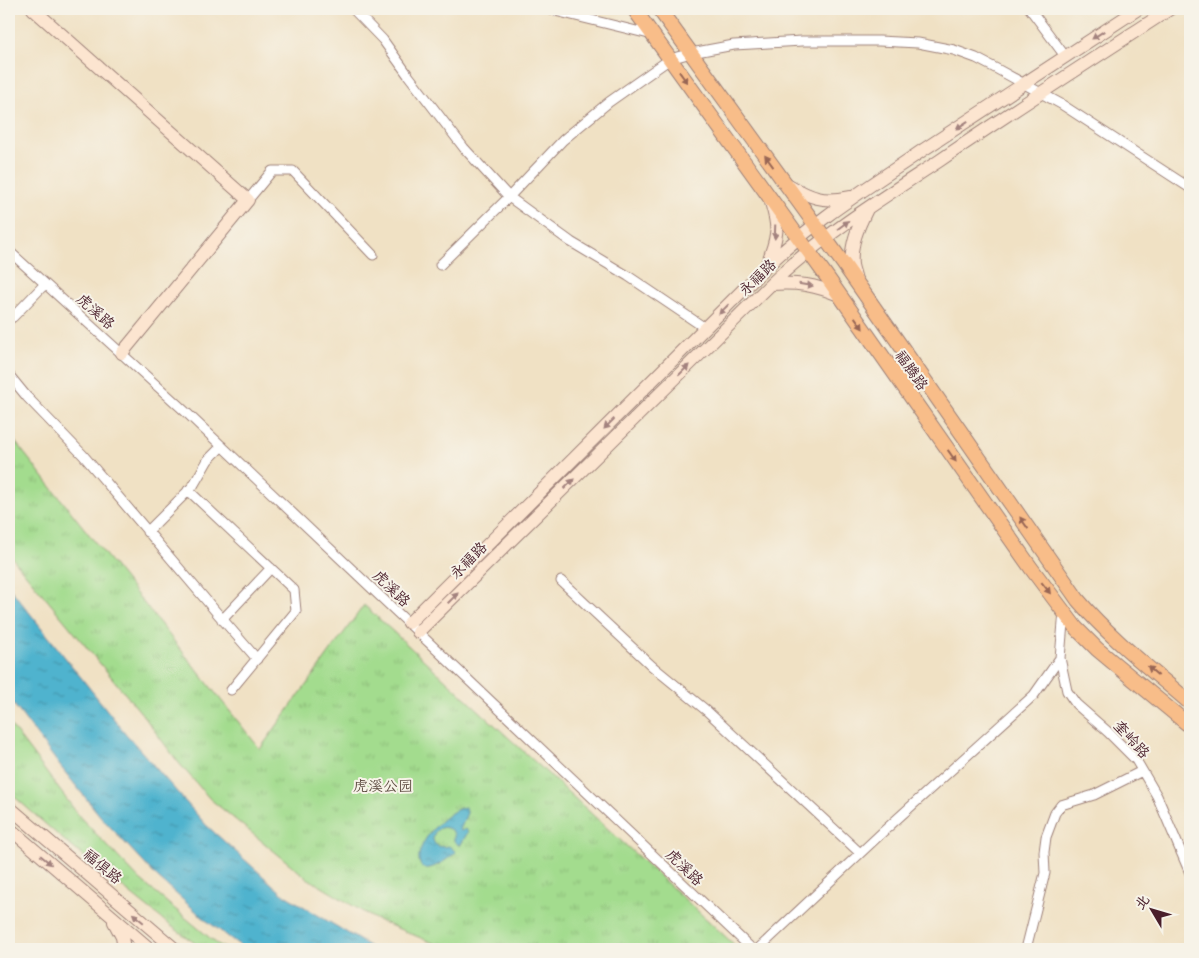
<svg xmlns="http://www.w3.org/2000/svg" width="1199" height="958" viewBox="0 0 1199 958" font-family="'Patrick Hand','LXGW WenKai TC',sans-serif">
	<defs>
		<pattern id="park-tufts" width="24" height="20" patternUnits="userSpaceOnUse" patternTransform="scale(1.25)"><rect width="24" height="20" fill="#a3dc8e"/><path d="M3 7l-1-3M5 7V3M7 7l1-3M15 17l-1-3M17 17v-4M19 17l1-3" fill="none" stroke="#8ebc7b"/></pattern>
		<pattern id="water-ripples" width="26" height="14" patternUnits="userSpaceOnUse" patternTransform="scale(1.25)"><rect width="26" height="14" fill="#4fb3ce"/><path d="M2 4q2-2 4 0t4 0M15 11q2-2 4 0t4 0" fill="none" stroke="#4491a7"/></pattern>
	</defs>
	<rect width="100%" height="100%" fill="#f7f3e8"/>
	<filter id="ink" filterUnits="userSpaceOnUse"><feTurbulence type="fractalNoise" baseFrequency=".02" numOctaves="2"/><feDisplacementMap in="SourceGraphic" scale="10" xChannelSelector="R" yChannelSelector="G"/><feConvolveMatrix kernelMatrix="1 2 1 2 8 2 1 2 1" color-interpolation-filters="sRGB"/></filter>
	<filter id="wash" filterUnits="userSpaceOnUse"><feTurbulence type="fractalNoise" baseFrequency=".0096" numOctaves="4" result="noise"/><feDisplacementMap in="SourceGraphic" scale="20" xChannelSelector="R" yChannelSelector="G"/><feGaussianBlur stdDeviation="1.12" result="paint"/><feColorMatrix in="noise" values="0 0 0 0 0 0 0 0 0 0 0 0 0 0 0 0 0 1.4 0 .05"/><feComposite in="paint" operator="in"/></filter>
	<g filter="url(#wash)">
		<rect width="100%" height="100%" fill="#f0e1c4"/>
		<path fill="url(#park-tufts)" stroke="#767e5c" d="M 9,434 L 260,749 L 364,605 L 739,949 L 451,949 L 438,945 L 375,919 L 307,878 L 210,799 L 178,762 L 142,714 L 9,554 Z
			M 9,723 L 80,817 L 140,880 L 216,943 L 226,949 L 203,949 L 167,923 L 66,842 L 9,792 Z"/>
		<path fill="url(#water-ripples)" stroke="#4c697c" d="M 9,587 L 126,734 L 206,825 L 283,894 L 374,949 L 245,949 L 207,921 L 157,877 L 101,817 L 60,766 L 9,698 Z
			M 465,807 L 467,810 L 467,813 L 460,830 L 461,831 L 466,829 L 468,832 L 460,846 L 454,841 C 454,836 455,833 451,830 C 434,818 422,852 449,846 L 456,852 C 451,857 425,877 420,864 C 412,845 448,809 465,807 Z"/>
	</g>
	<g filter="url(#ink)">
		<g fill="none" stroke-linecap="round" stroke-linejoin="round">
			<defs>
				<path id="street" d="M 353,9 L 383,40 L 408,75 L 464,148 L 509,197 L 571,242 L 628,276 L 705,328
					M 547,9 L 653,35
					M 1030,9 L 1065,56
					M 248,200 L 272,171 L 293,171 L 373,255
					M 9,251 L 189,415 L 752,949
					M 440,265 L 509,197 L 563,140 L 609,102 L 670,59 L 691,53 L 734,45 L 802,41 L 879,41 L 918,43 L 954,50 L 976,58 L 997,69 L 1061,104 L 1190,188
					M 9,319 L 13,317 L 45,284
					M 9,375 L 27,397 L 83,455 L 217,613 L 257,659
					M 188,490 L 294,590 L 296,611 L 231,690
					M 147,532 L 193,486 L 208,460 L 222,446
					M 561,581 L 652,666 L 707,711 L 860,853
					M 222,620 L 271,568
					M 1060,658 L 1067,691 L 1076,704 L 1108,732 L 1136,760 L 1157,796 L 1190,873
					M 758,949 L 886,829 L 1034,695 L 1060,658 L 1064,611
					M 1026,949 L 1045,873 L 1044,852 L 1046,837 L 1055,813 L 1061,805 L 1094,795 L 1142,771"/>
				<path id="secondary" d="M 33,9 L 248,200 L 122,353
					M 787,184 C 811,198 823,203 850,197
					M 767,264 C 771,254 775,244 776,234 C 778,223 773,210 770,199
					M 856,280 C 855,275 853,270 852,265 C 850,245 858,227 867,209
					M 771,284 C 798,282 815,285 839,295
					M 409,623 L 766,267 C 813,221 869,187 923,150 C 995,103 1067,56 1138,9
					M 418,632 L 771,284 C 821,236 881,199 939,161 C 1015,109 1093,59 1170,9
					M 9,807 L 175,949
					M 9,828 L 150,949
					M 114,922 L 122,937 L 124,949"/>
				<path id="primary" d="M 634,9 L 827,277 L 1031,568 L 1076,628 L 1097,649 L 1121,669 L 1190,726
					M 659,9 L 843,263 L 1078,600 C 1111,639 1152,670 1190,703"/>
			</defs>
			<use href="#street" stroke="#9d8078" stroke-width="11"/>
			<use href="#secondary" stroke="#9d8078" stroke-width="14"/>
			<use href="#primary" stroke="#9d8078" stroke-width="16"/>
			<use href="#street" stroke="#fff" stroke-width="9"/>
			<use href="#secondary" stroke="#fce5d0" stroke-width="12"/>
			<use href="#primary" stroke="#f8bd89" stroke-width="14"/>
		</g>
		<defs><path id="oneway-solid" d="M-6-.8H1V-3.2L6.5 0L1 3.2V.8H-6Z" transform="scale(1.25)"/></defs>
		<g fill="#a3827e">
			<use href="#oneway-solid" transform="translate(1098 35) rotate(147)"/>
			<use href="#oneway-solid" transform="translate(962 125) rotate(146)"/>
			<use href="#oneway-solid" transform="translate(843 225) rotate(-37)"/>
			<use href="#oneway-solid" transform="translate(775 232) rotate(92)"/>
			<use href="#oneway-solid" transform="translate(806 285) rotate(9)"/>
			<use href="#oneway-solid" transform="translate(724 309) rotate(135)"/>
			<use href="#oneway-solid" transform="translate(684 370) rotate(-45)"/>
			<use href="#oneway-solid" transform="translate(609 424) rotate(135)"/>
			<use href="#oneway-solid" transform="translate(569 484) rotate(-45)"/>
			<use href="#oneway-solid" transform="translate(453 598) rotate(-45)"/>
			<use href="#oneway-solid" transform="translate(46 860) rotate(40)"/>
			<use href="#oneway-solid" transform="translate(138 918) rotate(-140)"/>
		</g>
		<g fill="#986655">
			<use href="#oneway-solid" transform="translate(683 77) rotate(54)"/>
			<use href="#oneway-solid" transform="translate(769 161) rotate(-126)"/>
			<use href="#oneway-solid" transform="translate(859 323) rotate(55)"/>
			<use href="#oneway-solid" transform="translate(952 456) rotate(55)"/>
			<use href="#oneway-solid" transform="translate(1024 523) rotate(-125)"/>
			<use href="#oneway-solid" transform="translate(1046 588) rotate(52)"/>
			<use href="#oneway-solid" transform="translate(1153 671) rotate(-139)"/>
		</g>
	</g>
	<g text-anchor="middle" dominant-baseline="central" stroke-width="4" stroke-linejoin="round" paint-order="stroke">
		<g font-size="15" fill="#4a1f2b" stroke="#f7f3e8">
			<text transform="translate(757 277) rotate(-44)">永福路</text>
			<text transform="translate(96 311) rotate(42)">虎溪路</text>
			<text transform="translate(912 370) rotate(55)">福腾路</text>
			<text transform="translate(468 560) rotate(-45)">永福路</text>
			<text transform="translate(392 588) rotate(44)">虎溪路</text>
			<text transform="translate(1132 739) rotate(48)">奎岭路</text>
			<text transform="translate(103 866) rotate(40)">福俱路</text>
			<text transform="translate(685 867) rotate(44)">虎溪路</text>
		</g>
		<g font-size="15" fill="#604e44" stroke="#f7f3e8">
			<text x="383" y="785">虎溪公园</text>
		</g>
	</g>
	<rect width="1199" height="958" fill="none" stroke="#f7f3e8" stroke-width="30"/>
	<g transform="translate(1152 910) rotate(308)" stroke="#f7f3e8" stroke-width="4" paint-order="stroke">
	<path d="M0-4L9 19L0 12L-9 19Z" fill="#4a1f2b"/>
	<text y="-8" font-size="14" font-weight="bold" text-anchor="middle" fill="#4a1f2b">北</text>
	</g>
</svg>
